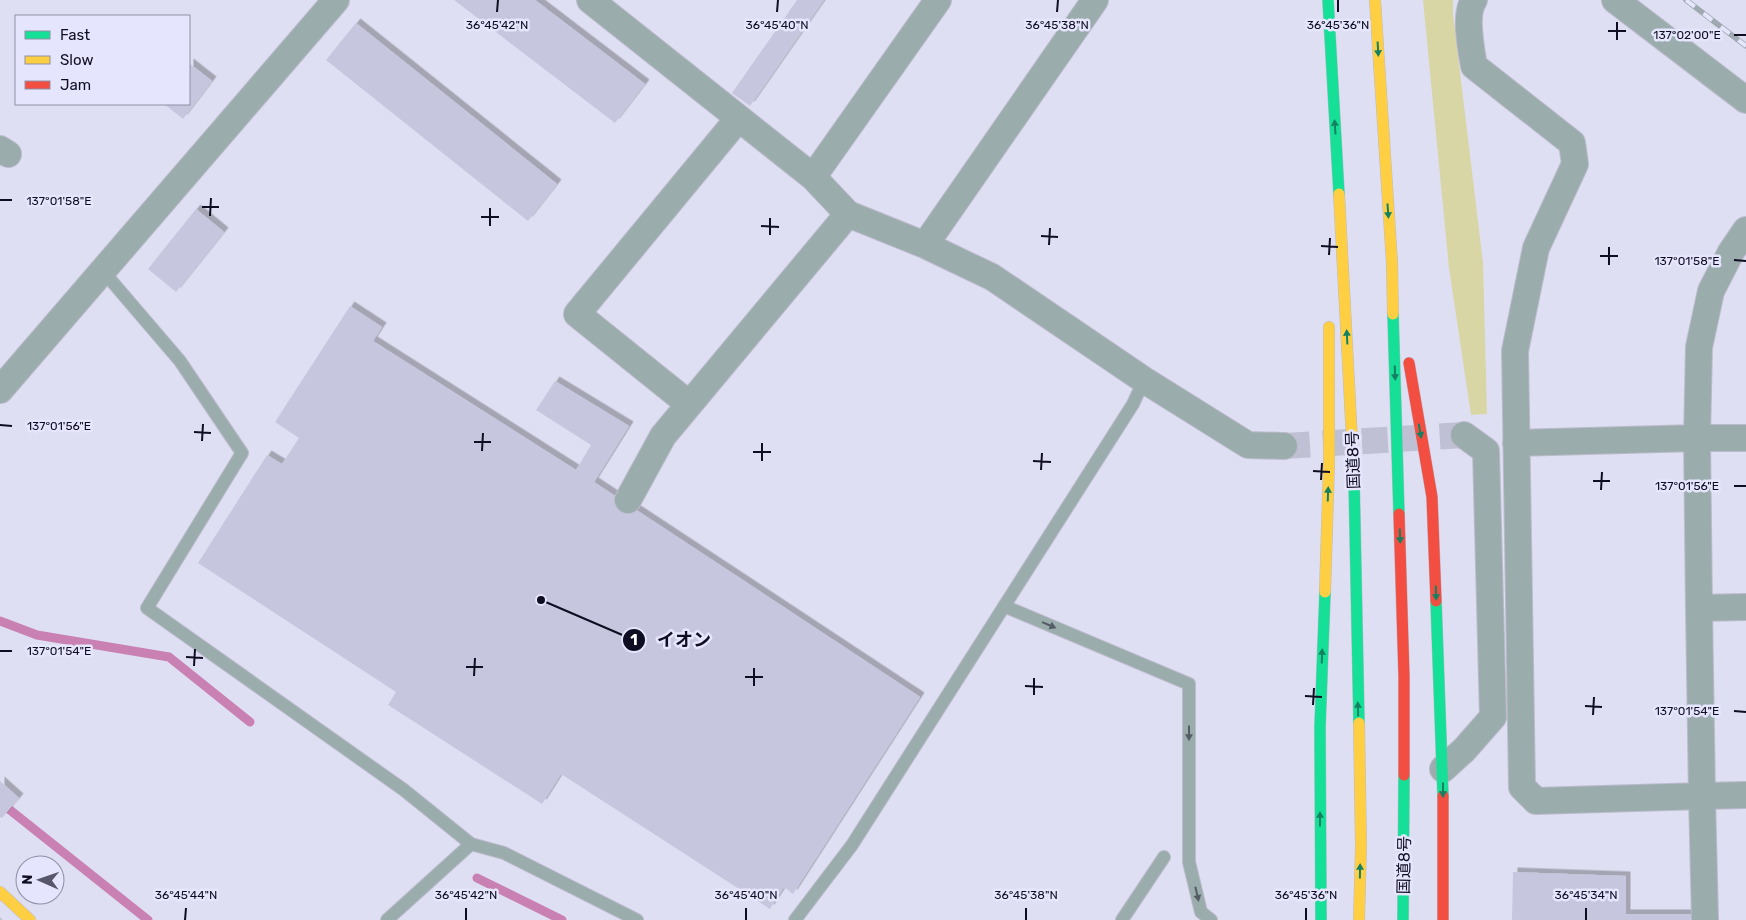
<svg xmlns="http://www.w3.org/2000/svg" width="1746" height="920" viewBox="0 0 1746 920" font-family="Rubik,'Noto Sans JP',sans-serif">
	<defs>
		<filter id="shadow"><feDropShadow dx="4.5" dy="-4.5" stdDeviation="0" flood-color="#0004"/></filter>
	</defs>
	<rect width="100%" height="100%" fill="#dfdff3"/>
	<path fill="#d9d6a5" d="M 1423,0 L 1453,0 L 1453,14 L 1483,263 L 1487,414 L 1471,415 L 1449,268 Z"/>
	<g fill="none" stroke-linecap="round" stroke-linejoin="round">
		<path stroke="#c980b2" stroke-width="9" d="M 0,621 L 37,635 L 169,657 L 250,722
			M 0,802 L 148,920
			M 477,878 L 562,920"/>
	</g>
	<path fill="#c7c6df" filter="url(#shadow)" d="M 454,0 L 535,0 L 645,84 L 615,123 Z
		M 797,0 L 824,0 L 750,106 L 732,93 Z
		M 356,23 L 557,184 L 528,221 L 326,60 Z
		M 189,63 L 212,81 L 183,119 L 164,104 L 189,104 Z
		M 196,209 L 224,232 L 176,292 L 148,269 Z
		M 350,306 L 382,327 L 373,341 L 576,470 L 591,445 L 536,410 L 555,381 L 629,426 L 594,482 L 920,697 L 793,894 L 784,887 L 770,909 L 561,774 L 542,804 L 388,705 L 396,692 L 198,563 L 267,455 L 282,464 L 299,438 L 275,422 Z
		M 0,781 L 19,798 L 2,818 L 0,817 Z
		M 1513,872 L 1626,876 L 1626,914 L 1691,914 L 1691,920 L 1512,920 Z"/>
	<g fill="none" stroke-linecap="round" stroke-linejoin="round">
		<path stroke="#c0c0d4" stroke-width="26" stroke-dasharray="26 13" stroke-linecap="butt" d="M 1284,446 L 1464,435"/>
		<defs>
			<path id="lane" d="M 103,271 L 180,361 L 242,453 L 147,608 L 404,790 L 471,844 L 387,920
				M 1004,606 L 1189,684 L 1189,862 L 1201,912 L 1211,920
				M 471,844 L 504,853 L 637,920
				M 795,920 L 852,845 L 1133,404 L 1144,380
				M 1122,920 L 1164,857"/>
			<path id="street" d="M 590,0 L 813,177 L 848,214 L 925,245 L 992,277 L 1144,380 L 1248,445 L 1284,446
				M 1474,0 C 1464,14 1471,49 1474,66 L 1572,143 L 1575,164 L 1536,248 L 1515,351 L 1522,787 L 1536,801 L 1702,796 L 1705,920
				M 1615,0 L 1746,100
				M 0,149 L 8,154
				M 813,177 L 938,0
				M 1746,230 L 1731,252 L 1711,291 L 1699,347 L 1697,438 L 1746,438
				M 925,245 L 1095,0
				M 0,390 L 336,0
				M 689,404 L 577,314 L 738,119
				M 1516,443 L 1697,438 L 1699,608
				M 628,500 L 663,436 L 848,214
				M 1746,607 L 1699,608 L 1702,796 L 1746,795
				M 1443,769 L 1464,750 L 1493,717 L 1486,451 L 1464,435"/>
			<path id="fast" d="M 1328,0 L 1339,194
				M 1393,314 L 1399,514
				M 1354,478 L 1359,723
				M 1436,601 L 1443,796
				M 1321,920 L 1320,727 L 1325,592
				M 1403,920 L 1404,775"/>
			<path id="slow" d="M 1375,0 L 1392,263 L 1393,314
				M 1339,194 L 1354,478
				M 1325,592 L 1329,463 L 1329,327
				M 1359,723 L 1361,846 L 1359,920
				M 0,892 L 30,920"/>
			<path id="jam" d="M 1409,363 L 1432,497 L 1436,601
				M 1399,514 L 1404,676 L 1404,775
				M 1443,796 L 1443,920"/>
		</defs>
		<use href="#lane" stroke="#bbc" stroke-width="14"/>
		<use href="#street" stroke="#bbc" stroke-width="28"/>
		<use href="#fast" stroke="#bbc" stroke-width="12"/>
		<use href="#slow" stroke="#bbc" stroke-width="12"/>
		<use href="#jam" stroke="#bbc" stroke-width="12"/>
		<use href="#lane" stroke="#9aacac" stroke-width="12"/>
		<use href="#street" stroke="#9aacac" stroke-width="26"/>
		<use href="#fast" stroke="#16e098" stroke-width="11"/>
		<use href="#slow" stroke="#ffcf43" stroke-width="11"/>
		<use href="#jam" stroke="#f24e42" stroke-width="11"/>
		<path stroke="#9fa9b1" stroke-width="1" d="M 0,918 L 2,920"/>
		<defs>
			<path id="rail" d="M 1686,0 L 1746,46"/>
		</defs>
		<use href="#rail" stroke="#9fa9b1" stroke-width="5.5"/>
		<use href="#rail" stroke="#e5e5fd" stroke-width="4" stroke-dasharray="11" stroke-linecap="butt"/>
	</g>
	<defs><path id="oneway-solid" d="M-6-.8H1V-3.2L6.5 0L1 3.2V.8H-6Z" transform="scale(1.25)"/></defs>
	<g fill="#138162">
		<use href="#oneway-solid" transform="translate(1378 49) rotate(87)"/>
		<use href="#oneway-solid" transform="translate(1335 127) rotate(-94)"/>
		<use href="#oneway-solid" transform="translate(1388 211) rotate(86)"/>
		<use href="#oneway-solid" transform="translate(1347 337) rotate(-93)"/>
		<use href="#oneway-solid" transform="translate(1395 373) rotate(88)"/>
		<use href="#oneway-solid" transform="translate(1420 431) rotate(80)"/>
		<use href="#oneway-solid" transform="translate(1328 494) rotate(-88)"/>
		<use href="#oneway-solid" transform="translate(1400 536) rotate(88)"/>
		<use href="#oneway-solid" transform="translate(1436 593) rotate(88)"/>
		<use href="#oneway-solid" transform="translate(1322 656) rotate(-88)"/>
		<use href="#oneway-solid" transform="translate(1358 709) rotate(-91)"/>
		<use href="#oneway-solid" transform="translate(1443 790) rotate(90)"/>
		<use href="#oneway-solid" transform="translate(1320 819) rotate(-90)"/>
		<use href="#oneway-solid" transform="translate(1360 871) rotate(-89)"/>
	</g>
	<g fill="#545c66">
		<use href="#oneway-solid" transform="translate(1049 625) rotate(23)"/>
		<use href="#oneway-solid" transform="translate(1189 733) rotate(90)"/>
		<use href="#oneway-solid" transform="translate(1197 894) rotate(77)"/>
	</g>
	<path fill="none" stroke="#0f0d21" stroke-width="2" d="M 497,12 L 498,0M 777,12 L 778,0M 1057,12 L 1058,0M 1338,12 L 1338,0M 1608,31 L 1626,31M 1734,35 L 1746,35M 1617,40 L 1617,22M 0,200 L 12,200M 202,207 L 219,207M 210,216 L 211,198M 481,217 L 499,217M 490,226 L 490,208M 761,226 L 779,227M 770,235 L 770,218M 1041,236 L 1058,237M 1049,245 L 1050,228M 1321,246 L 1338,247M 1329,255 L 1330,238M 1600,256 L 1618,256M 1734,260 L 1746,261M 1609,265 L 1609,247M 0,425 L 12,426M 194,432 L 211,433M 202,441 L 203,424M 474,442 L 491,442M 482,451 L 483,433M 753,452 L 771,452M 762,461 L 762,443M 1033,461 L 1051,462M 1041,470 L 1042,453M 1313,471 L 1330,472M 1321,480 L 1322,463M 1593,481 L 1610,481M 1734,486 L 1746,486M 1601,490 L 1602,472M 0,651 L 12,651M 186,657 L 203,658M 194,666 L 195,649M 466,667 L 483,667M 474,676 L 475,658M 745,677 L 763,677M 754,686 L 754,668M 1025,686 L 1043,687M 1034,695 L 1034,678M 1305,696 L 1322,697M 1313,705 L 1314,688M 1585,706 L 1602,707M 1734,711 L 1746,712M 1593,715 L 1594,697M 185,920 L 186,908M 466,920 L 466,908M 746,920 L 746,908M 1026,920 L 1026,908M 1306,920 L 1306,908M 1586,920 L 1586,908"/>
	<g text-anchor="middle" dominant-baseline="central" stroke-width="5" stroke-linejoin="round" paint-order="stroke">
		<g font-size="16" fill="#0f0d21" stroke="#e5e5fd">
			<text transform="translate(1353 460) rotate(-92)">国道8号</text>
			<text transform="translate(1404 865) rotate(-89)">国道8号</text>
		</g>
	</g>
	<g font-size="12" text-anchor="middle" fill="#0f0d21" stroke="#e5e5fd" stroke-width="5" stroke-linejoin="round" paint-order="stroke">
		<text x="497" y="29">36°45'42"N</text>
		<text x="777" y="29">36°45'40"N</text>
		<text x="1057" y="29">36°45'38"N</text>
		<text x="1338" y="29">36°45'36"N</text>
		<text x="1687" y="39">137°02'00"E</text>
		<text x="59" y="205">137°01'58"E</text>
		<text x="1687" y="265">137°01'58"E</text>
		<text x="59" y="430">137°01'56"E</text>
		<text x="1687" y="490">137°01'56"E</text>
		<text x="59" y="655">137°01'54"E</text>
		<text x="1687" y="715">137°01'54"E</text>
		<text x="186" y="899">36°45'44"N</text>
		<text x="466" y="899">36°45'42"N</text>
		<text x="746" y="899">36°45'40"N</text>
		<text x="1026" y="899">36°45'38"N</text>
		<text x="1306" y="899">36°45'36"N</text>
		<text x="1586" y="899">36°45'34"N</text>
	</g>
	<path fill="none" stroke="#0f0d21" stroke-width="2" d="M541 600L634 640"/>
	<g fill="#0f0d21" stroke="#e5e5fd" stroke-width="2">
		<circle cx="541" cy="600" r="5"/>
		<circle cx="634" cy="640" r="12"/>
	</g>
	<g font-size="15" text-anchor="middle" font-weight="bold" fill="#fff">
		<text x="634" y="645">1</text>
	</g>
	<g font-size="18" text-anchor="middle" font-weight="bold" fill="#0f0d21" stroke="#e5e5fd" stroke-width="5" stroke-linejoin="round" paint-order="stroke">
		<text x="684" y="646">イオン</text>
	</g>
	<rect x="15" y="15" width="175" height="90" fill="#e5e5fd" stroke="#8f8fa5"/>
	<rect x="25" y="31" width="25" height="8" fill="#16e098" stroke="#8f8fa5"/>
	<text x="60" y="40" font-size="15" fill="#0f0d21">Fast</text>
	<rect x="25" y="56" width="25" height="8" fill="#ffcf43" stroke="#8f8fa5"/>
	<text x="60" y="65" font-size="15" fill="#0f0d21">Slow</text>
	<rect x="25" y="81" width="25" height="8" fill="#f24e42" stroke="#8f8fa5"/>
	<text x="60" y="90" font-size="15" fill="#0f0d21">Jam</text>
	<g transform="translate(40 880) rotate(272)"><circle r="24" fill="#e5e5fd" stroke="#8f8fa5"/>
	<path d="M0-4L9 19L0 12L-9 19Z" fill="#58566a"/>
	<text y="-8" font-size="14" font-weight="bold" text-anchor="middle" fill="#0f0d21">N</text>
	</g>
</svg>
